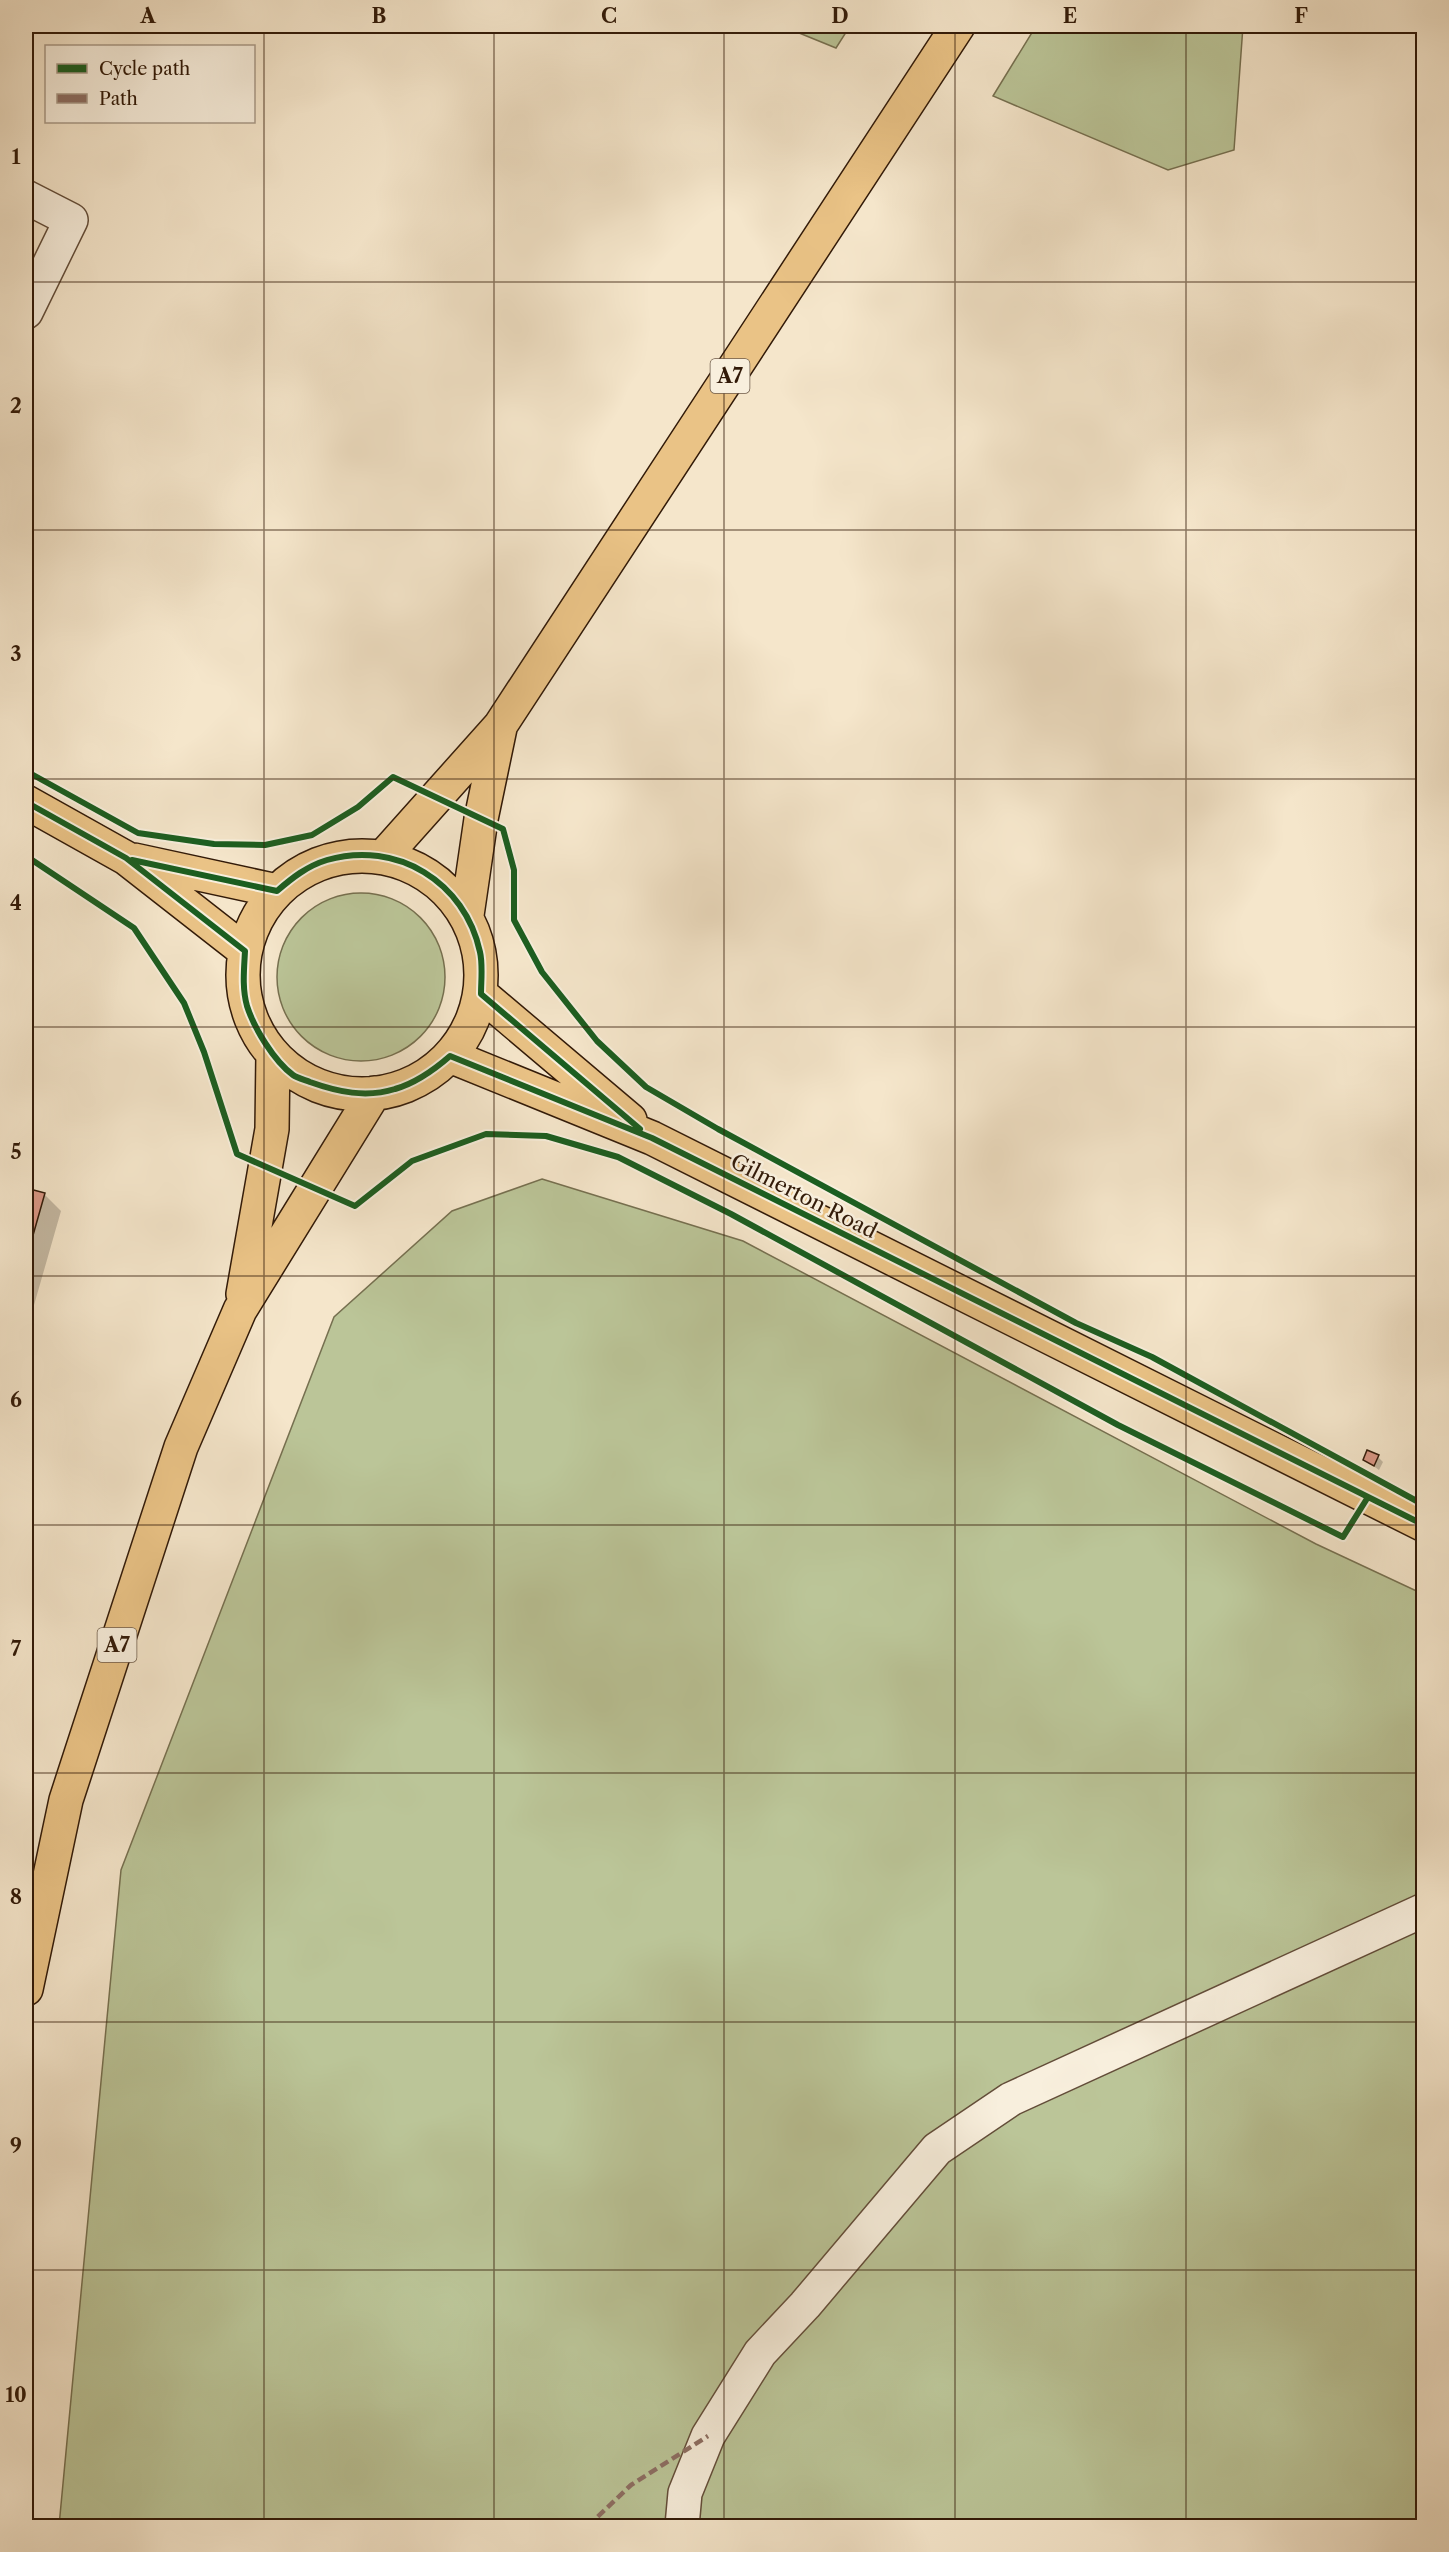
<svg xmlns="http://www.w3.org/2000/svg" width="1449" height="2552" viewBox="0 0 1449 2552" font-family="'Libre Caslon Text',serif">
	<rect width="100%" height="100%" fill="#f5e6cb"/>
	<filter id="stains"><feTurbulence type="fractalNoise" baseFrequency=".00333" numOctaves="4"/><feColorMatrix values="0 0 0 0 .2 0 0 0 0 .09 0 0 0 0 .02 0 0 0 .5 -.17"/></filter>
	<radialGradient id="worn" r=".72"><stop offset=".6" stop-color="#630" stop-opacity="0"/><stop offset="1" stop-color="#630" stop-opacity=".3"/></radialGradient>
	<path fill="#bbc598" stroke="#767050" stroke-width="1.5" d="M 782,26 L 850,26 L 836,48 Z
		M 1036,26 L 1243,26 L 1234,150 L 1168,170 L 993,96 Z
		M277 977a84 84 0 1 1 168 0a84 84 0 1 1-168 0Z
		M 542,1179 L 743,1241 L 1316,1544 L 1423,1594 L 1423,2526 L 59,2526 L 121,1870 L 334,1317 L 452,1211 Z"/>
	<path fill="#0003" d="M 26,255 L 37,264 L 29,277 L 26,274 Z
		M 26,1189 L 44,1194 L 61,1211 L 26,1333 Z
		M 1378,1457 L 1383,1462 L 1379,1470 L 1365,1460 Z"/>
	<path fill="#db9886" stroke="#321a08" stroke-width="1.5" d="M 26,1188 L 45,1193 L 26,1260 Z
		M 1367,1450 L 1379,1455 L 1374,1466 L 1363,1460 Z"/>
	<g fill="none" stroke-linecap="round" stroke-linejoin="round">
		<defs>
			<path id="minor" d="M 26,197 L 71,220 L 26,312
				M 682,2526 L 685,2493 L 708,2436 L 760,2353 L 805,2305 L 937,2149 L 1011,2099 L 1424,1910"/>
			<path id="major" d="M 26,802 L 126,858 L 245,951
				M243 975a119 119 0 1 1 238 0a119 119 0 1 1-238 0Z
				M 383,857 L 500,726 L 958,26
				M 134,860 L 277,891
				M 467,915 L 481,819 L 500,728
				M 481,994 L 630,1120
				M 450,1056 L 652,1138 L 1424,1525
				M 243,1294 L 272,1129 L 273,1054
				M 26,1989 L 66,1800 L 181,1447 L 240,1310 L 374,1093"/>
		</defs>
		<use href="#minor" stroke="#634d39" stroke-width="36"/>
		<use href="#major" stroke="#321a08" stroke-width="36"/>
		<use href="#minor" stroke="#f8efdd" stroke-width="33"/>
		<use href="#major" stroke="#eac386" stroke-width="33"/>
		<path stroke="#8d6e63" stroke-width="4.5" stroke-dasharray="9 4.5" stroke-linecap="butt" d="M 588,2526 L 631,2485 L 708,2436"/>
		<defs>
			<path id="cycleway" d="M 26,771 L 138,833 L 214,844 L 265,845 L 312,835 L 358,807 L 393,777 L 503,829 L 514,870 L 514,920 L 542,972 L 597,1041 L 646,1087 L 718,1129 L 1076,1323 L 1152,1357 L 1424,1505
				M 26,802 L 126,858 L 245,951 C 244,970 242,988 247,1006 C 254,1028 274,1061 293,1075 C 297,1078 305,1080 310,1082 C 338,1092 366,1098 395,1089 C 416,1083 434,1070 450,1056 L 652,1138 L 1424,1525
				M 26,856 L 134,928 L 184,1003 L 204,1052 L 237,1154 L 355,1206 L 412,1161 L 486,1134 L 546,1136 L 618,1157 L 731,1214 L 1118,1425 L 1343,1537 L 1368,1497
				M 132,860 L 277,891 C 292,878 307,866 327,860 C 397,840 465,882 480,952 C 483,965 481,981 481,994 L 640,1129"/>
		</defs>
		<use href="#cycleway" stroke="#f8efdd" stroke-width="10"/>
		<use href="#cycleway" stroke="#1b5e20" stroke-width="6"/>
	</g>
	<path fill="none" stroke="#321a08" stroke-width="1.5" stroke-opacity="0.55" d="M 264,26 L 264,2526M 494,26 L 494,2526M 724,26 L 724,2526M 955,26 L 955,2526M 1186,26 L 1186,2526M 26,282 L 1424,282M 26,530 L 1424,530M 26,779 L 1424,779M 26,1027 L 1424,1027M 26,1276 L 1424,1276M 26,1525 L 1424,1525M 26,1773 L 1424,1773M 26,2022 L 1424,2022M 26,2270 L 1424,2270"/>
	<g text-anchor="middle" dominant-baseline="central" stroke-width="5" stroke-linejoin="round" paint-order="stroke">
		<g fill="#f8efdd" stroke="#6d5a48" stroke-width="1.5">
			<rect x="710.5" y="359" width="39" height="34" rx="4.5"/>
			<rect x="97.5" y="1628" width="39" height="34" rx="4.5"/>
		</g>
		<g font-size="20" font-weight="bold" fill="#321a08">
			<text x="730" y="376">A7</text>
			<text x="117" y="1645">A7</text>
		</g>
		<g font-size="21" fill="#321a08" stroke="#f8efdd">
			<text transform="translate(804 1196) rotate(27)">Gilmerton Road</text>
		</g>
	</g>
	<rect width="1449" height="2552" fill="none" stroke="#f5e6cb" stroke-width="66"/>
	<rect x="45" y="45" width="210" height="78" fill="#f8efdd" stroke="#a99a88" stroke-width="1.5"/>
	<rect x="57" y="64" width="30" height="9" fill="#1b5e20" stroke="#a99a88" stroke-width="1.5"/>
	<text x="99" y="75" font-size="18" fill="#321a08">Cycle path</text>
	<rect x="57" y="94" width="30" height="9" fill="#8d6e63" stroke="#a99a88" stroke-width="1.5"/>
	<text x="99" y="105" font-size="18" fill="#321a08">Path</text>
	<rect x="33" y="33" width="1383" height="2486" fill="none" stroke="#321a08" stroke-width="2"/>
	<g font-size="20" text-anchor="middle" font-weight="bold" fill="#321a08">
		<text x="148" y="23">A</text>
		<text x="379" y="23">B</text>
		<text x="609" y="23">C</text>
		<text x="840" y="23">D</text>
		<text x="1070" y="23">E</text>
		<text x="1301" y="23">F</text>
		<text x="16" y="164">1</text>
		<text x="16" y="413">2</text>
		<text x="16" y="661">3</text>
		<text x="16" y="910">4</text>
		<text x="16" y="1159">5</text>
		<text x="16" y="1407">6</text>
		<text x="16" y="1656">7</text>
		<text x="16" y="1904">8</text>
		<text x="16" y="2153">9</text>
		<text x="16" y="2402">10</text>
	</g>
	<rect width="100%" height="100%" filter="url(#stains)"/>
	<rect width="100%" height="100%" fill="url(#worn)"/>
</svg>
